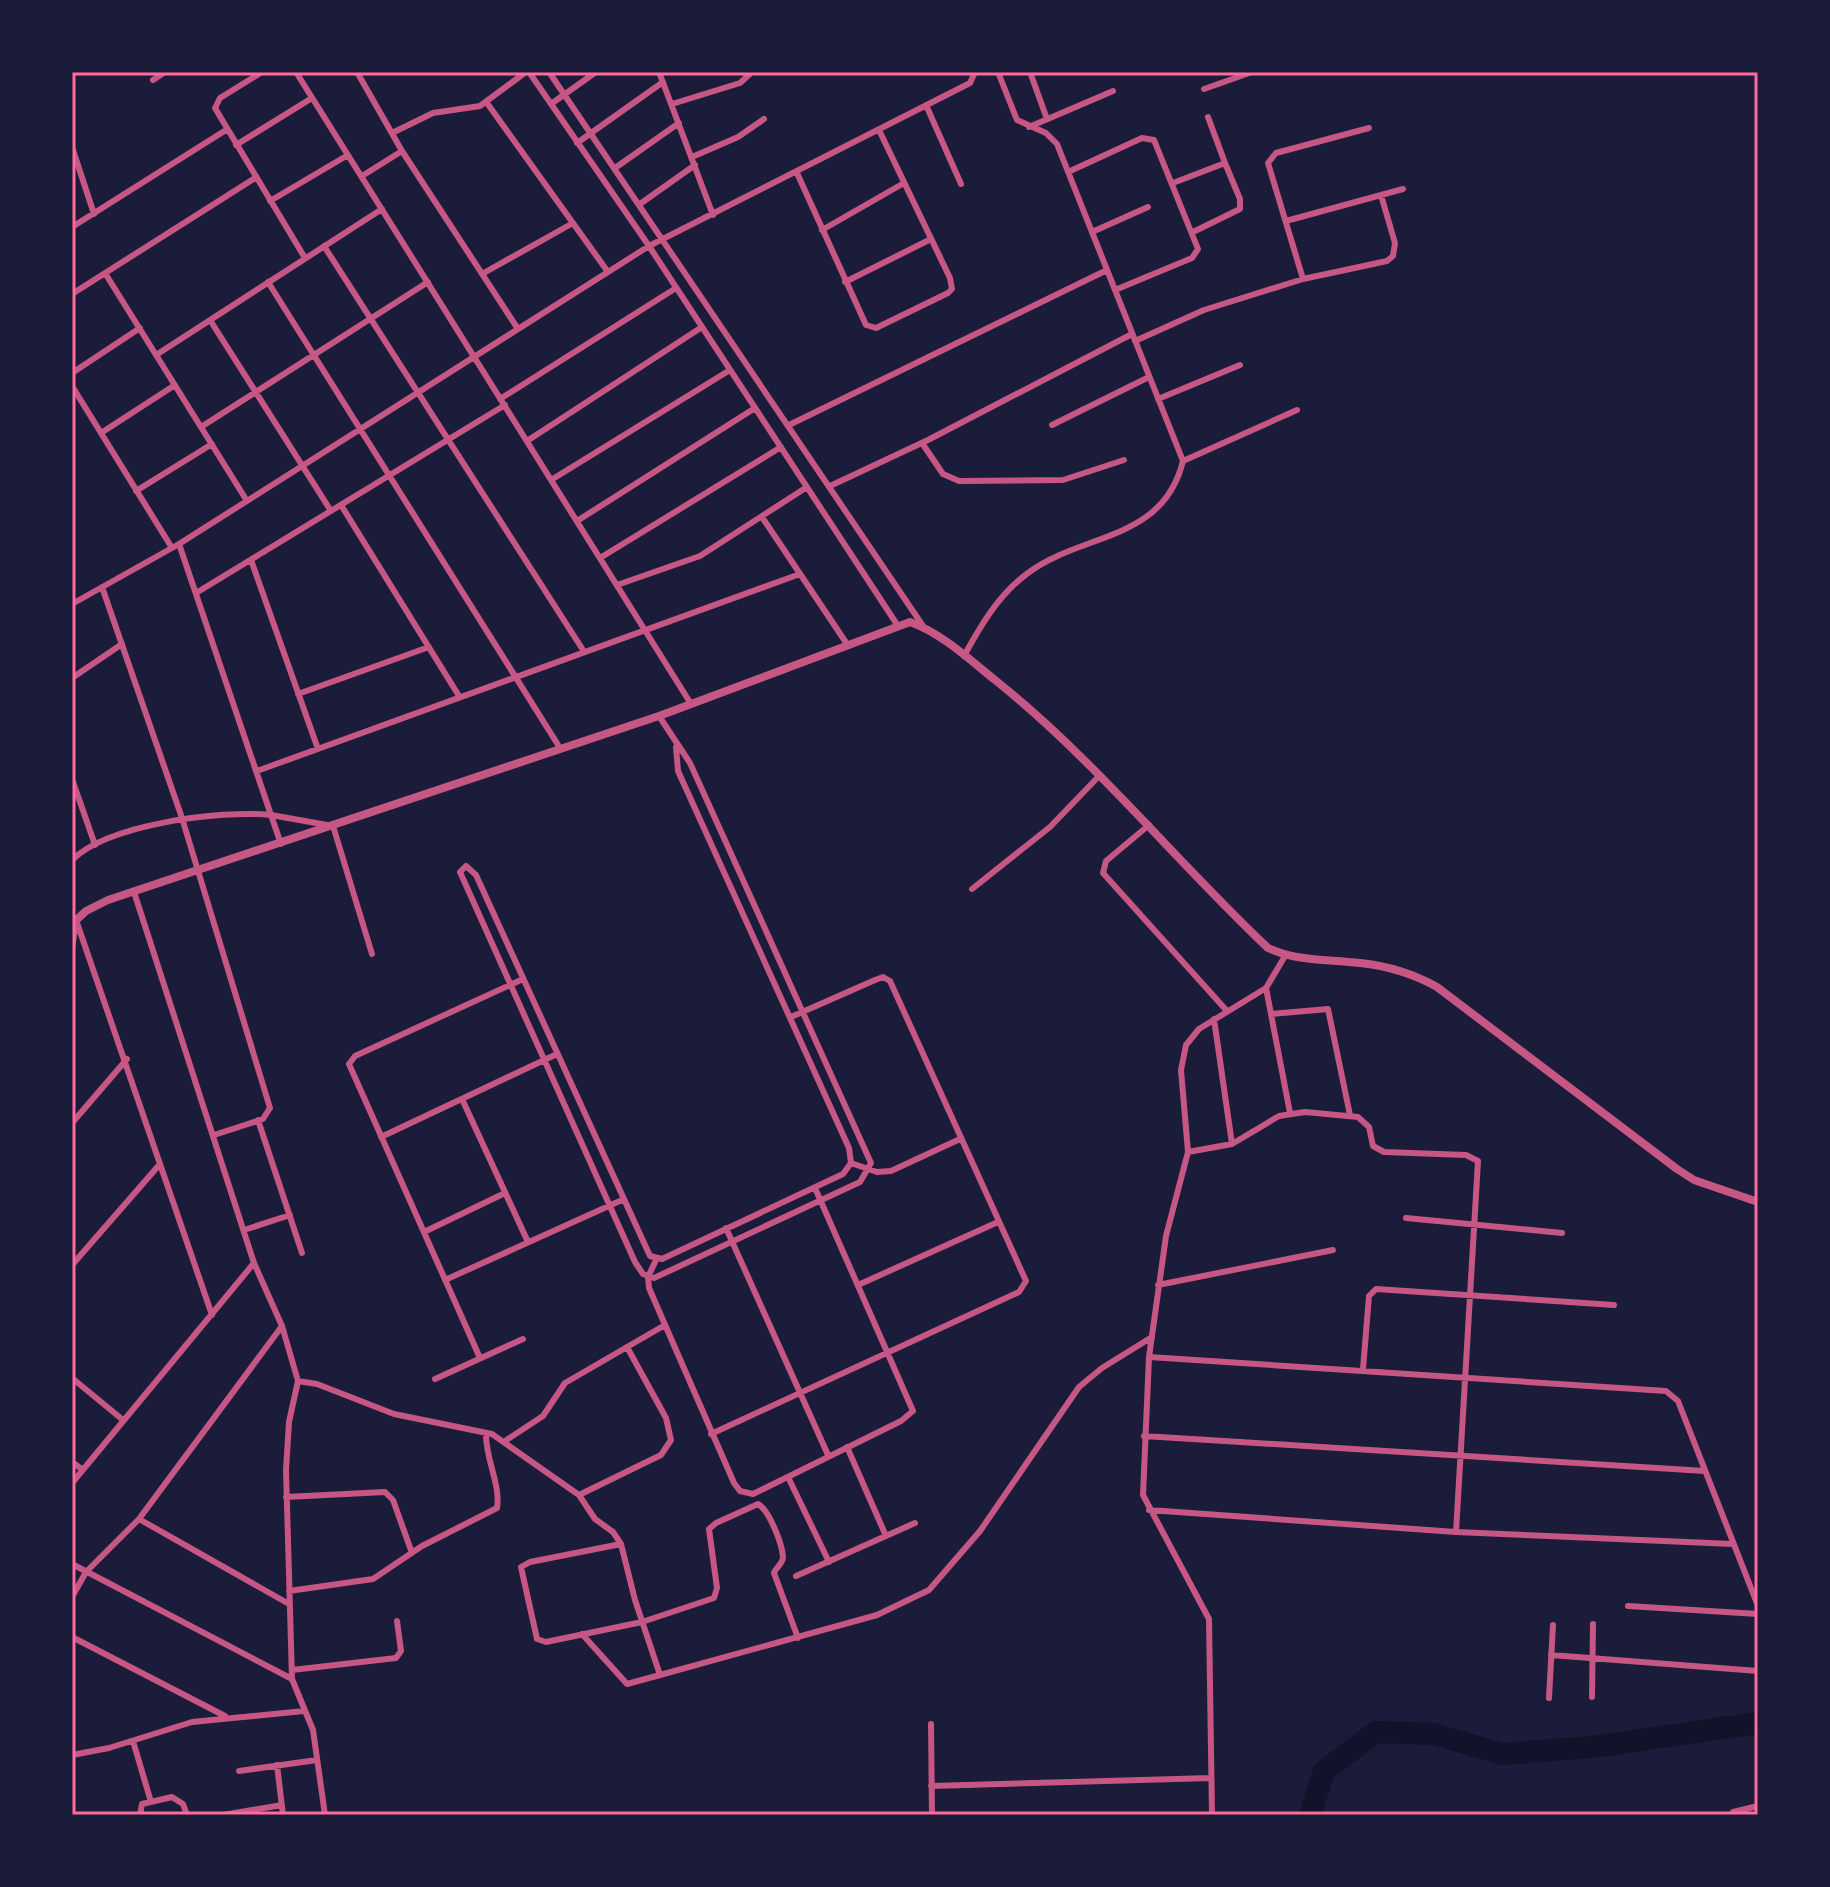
<svg xmlns="http://www.w3.org/2000/svg" width="1830" height="1887" viewBox="0 0 1830 1887" font-family="'Roboto Condensed',sans-serif">
	<rect width="100%" height="100%" fill="#1b1b3a"/>
	<g fill="none" stroke-linecap="round" stroke-linejoin="round">
		<path stroke="#12122b" stroke-width="22" d="M 1310,1815 L 1324,1771 L 1376,1732 L 1434,1734 L 1502,1754 L 1592,1747 L 1758,1723"/>
		<path stroke="#c65784" stroke-width="6" d="M 262,72 L 220,98 L 215,108 L 305,258
			M 296,72 L 691,704
			M 357,72 L 402,151 L 518,329
			M 529,72 L 649,246 L 898,626
			M 549,72 L 923,626
			M 659,72 L 713,215
			M 1030,72 L 1047,119
			M 153,80 L 165,72
			M 1204,89 L 1252,72
			M 487,103 L 608,272
			M 551,104 L 596,72
			M 672,104 L 740,83 L 752,72
			M 926,105 L 961,184
			M 1029,127 L 1113,91
			M 392,133 L 433,113 L 480,106 L 526,72
			M 577,143 L 663,82
			M 236,145 L 312,98
			M 72,147 L 94,214
			M 692,157 L 738,137 L 764,119
			M 615,168 L 679,123
			M 1068,172 L 1142,138 L 1154,140 L 1198,249 L 1192,258 L 1115,290
			M 797,173 L 866,325 L 876,328 L 948,293 L 952,289 L 950,278 L 879,130
			M 362,176 L 402,151
			M 1173,183 L 1225,163 L 1208,117
			M 270,201 L 348,155
			M 640,204 L 695,165
			M 1286,221 L 1403,189
			M 72,227 L 226,130
			M 822,230 L 904,183
			M 1092,232 L 1148,207
			M 1193,232 L 1240,209 L 1240,199 L 1225,163
			M 324,246 L 583,650
			M 105,273 L 247,501
			M 482,274 L 573,223
			M 1303,279 L 1387,261 L 1393,256 L 1395,243 L 1381,195
			M 268,282 L 560,748
			M 845,282 L 931,239
			M 72,294 L 255,178
			M 210,320 L 331,511
			M 1135,341 L 1204,310 L 1303,279 L 1268,163 L 1276,153 L 1369,128
			M 156,355 L 382,209
			M 72,373 L 140,328
			M 72,386 L 172,548
			M 500,399 L 676,288
			M 1158,399 L 1240,365
			M 789,425 L 1107,270
			M 1052,425 L 1149,377
			M 201,427 L 428,282
			M 101,433 L 175,385
			M 527,441 L 702,327
			M 922,443 L 943,474 L 959,481 L 1063,480 L 1124,460
			M 1183,461 L 1297,410
			M 551,480 L 730,370
			M 830,486 L 928,440 L 1132,334
			M 136,491 L 212,444
			M 341,505 L 459,696
			M 762,517 L 847,644
			M 577,521 L 755,408
			M 179,544 L 649,246 L 970,83 L 975,72
			M 600,558 L 781,447
			M 251,560 L 318,749
			M 617,585 L 700,556 L 807,487
			M 102,587 L 182,818 L 270,1108 L 263,1119 L 214,1135
			M 196,593 L 505,405
			M 72,604 L 179,544 L 271,815 L 333,826 L 372,954
			M 964,656 C 981,625 999,594 1028,573 C 1083,532 1163,542 1183,461 L 1057,144 L 1046,133 L 1017,120 L 998,72
			M 72,678 L 122,644
			M 298,694 L 429,647
			M 659,716 L 690,763 L 871,1163 L 860,1182 L 654,1278 L 643,1274 L 635,1262 L 460,872 L 466,866 L 476,875 L 650,1256 L 662,1259 L 843,1174 L 851,1163 L 849,1148 L 678,771 L 676,747
			M 257,771 L 800,574
			M 72,779 L 95,845
			M 1149,825 L 1106,861 L 1103,873 L 1227,1011
			M 72,860 C 109,824 220,810 271,815 L 281,844
			M 972,889 L 1050,827 L 1100,775
			M 134,892 L 254,1263 L 282,1326 L 298,1381 L 289,1422 L 286,1470 L 292,1679 L 313,1730 L 325,1815
			M 76,920 L 212,1315
			M 72,949 L 76,921
			M 1266,988 L 1290,1113
			M 1271,1014 L 1328,1009 L 1350,1115
			M 1214,1019 L 1232,1144
			M 462,1099 L 528,1242
			M 258,1120 L 302,1253
			M 72,1123 L 127,1059
			M 381,1137 L 557,1054
			M 1188,1152 L 1232,1144 L 1279,1116 L 1305,1112 L 1358,1117 L 1369,1127 L 1373,1146 L 1384,1152 L 1466,1155 L 1478,1161 L 1456,1532
			M 851,1163 L 877,1172 L 891,1171 L 960,1139
			M 1406,1218 L 1562,1233
			M 726,1228 L 828,1455
			M 244,1230 L 290,1215
			M 424,1232 L 505,1193
			M 656,1260 L 648,1277 L 649,1288 L 734,1483 L 740,1491 L 753,1494 L 901,1421 L 913,1411 L 815,1188
			M 72,1265 L 160,1164
			M 445,1280 L 622,1200
			M 858,1285 L 998,1222
			M 1158,1285 L 1333,1250
			M 1149,1357 L 1666,1391 L 1678,1401 L 1758,1606
			M 480,1358 L 349,1064 L 355,1056 L 523,979
			M 1363,1369 L 1369,1296 L 1376,1289 L 1614,1305
			M 72,1378 L 123,1420
			M 435,1379 L 523,1339
			M 298,1381 L 317,1384 L 394,1414 L 492,1434 L 579,1495 L 595,1519 L 613,1532 L 621,1544 L 635,1600 L 660,1675 L 877,1615 L 929,1590 L 980,1531 L 1079,1387 L 1102,1368 L 1152,1337
			M 711,1434 L 1019,1292 L 1026,1281 L 890,981 L 883,977 L 875,980 L 791,1017
			M 1144,1436 L 1705,1471
			M 505,1441 L 543,1416 L 565,1383 L 665,1325
			M 847,1447 L 886,1536
			M 72,1462 L 83,1470
			M 788,1477 L 829,1562
			M 72,1483 L 254,1263
			M 579,1495 L 661,1455 L 671,1440 L 666,1418 L 627,1347
			M 286,1497 L 385,1492 L 393,1500 L 412,1553
			M 1149,1510 L 1456,1532 L 1733,1544
			M 139,1519 L 289,1604
			M 621,1544 L 530,1562 L 521,1567 L 537,1639 L 546,1642 L 642,1622 L 714,1598 L 717,1588 L 709,1529 L 716,1523 L 758,1504 C 769,1510 782,1543 783,1557 C 783,1564 776,1567 774,1573 L 798,1638
			M 72,1564 L 292,1679
			M 796,1576 L 915,1523
			M 289,1591 L 373,1579 L 422,1546 L 497,1508 C 501,1485 485,1458 486,1433
			M 72,1597 L 86,1572 L 139,1519 L 282,1326
			M 1628,1606 L 1758,1614
			M 582,1634 L 627,1684 L 660,1675
			M 72,1637 L 225,1716
			M 1551,1655 L 1758,1671
			M 292,1670 L 396,1658 L 401,1651 L 397,1621
			M 1592,1697 L 1593,1624
			M 1549,1698 L 1553,1625
			M 931,1724 L 932,1815
			M 133,1741 L 151,1802
			M 72,1755 L 109,1748 L 192,1722 L 304,1711
			M 277,1765 L 283,1815
			M 239,1771 L 317,1760
			M 931,1786 L 1211,1778
			M 1733,1812 L 1758,1806
			M 140,1815 L 142,1804 L 172,1797 L 183,1804 L 187,1815
			M 223,1815 L 282,1805
			M 1212,1815 L 1209,1619 L 1143,1495 L 1149,1357 L 1166,1236 L 1188,1152 L 1181,1070 L 1186,1045 L 1199,1029 L 1266,988 L 1285,956"/>
		<path stroke="#c65784" stroke-width="8" d="M 72,924 L 86,911 L 108,900 L 659,716 L 910,622 C 941,633 969,659 995,680 C 1095,760 1175,860 1268,948 C 1298,962 1328,959 1360,963 C 1389,966 1412,973 1437,987 L 1677,1169 L 1694,1180 L 1758,1202"/>
	</g>
	<rect width="1830" height="1887" fill="none" stroke="#1b1b3a" stroke-width="148"/>
	<rect x="74" y="74" width="1682" height="1739" fill="none" stroke="#ff6b9d" stroke-width="3"/>
</svg>
